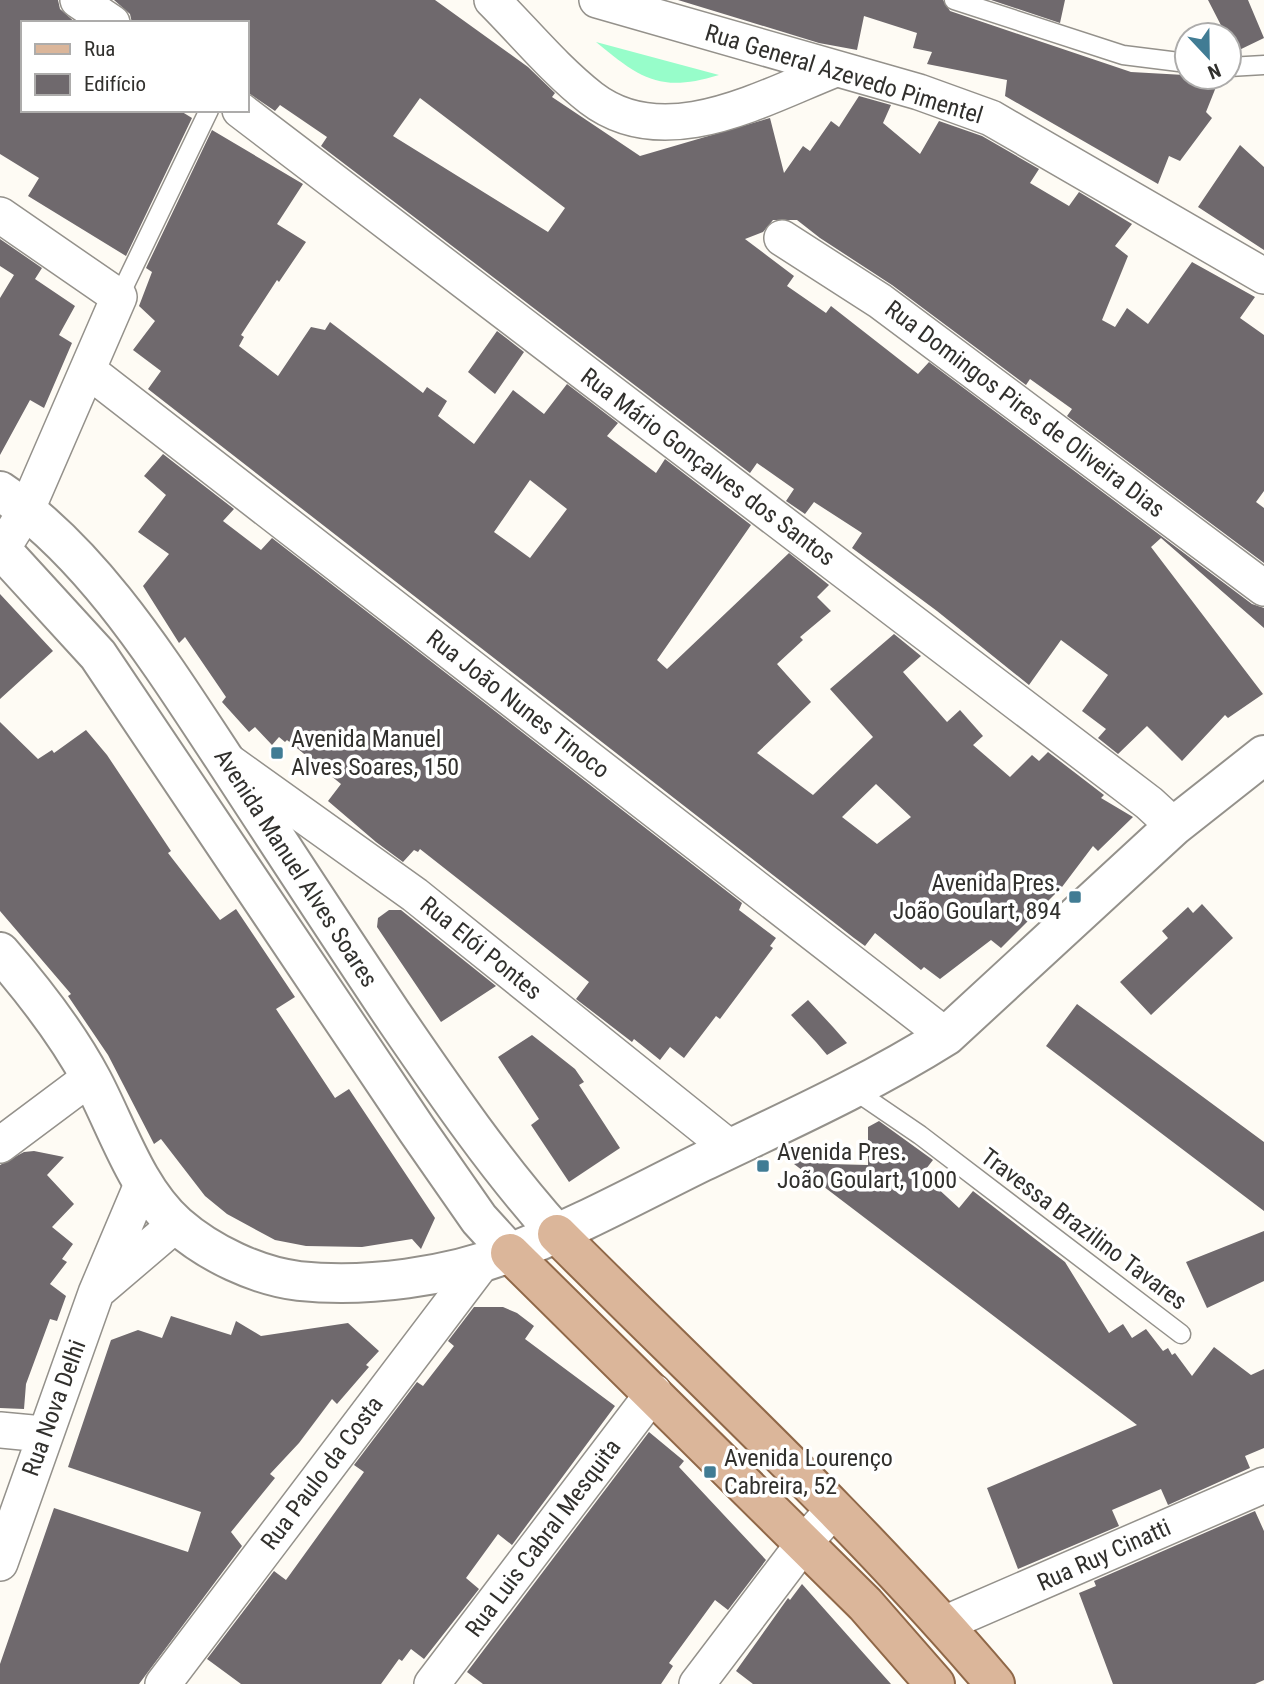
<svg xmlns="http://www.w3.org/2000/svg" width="1264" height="1684" viewBox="0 0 1264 1684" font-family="'Roboto Condensed',sans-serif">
	<rect width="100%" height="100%" fill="#fefbf4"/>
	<path fill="#97fdca" d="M 596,42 L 719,75 C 660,93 641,79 596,42 Z"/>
	<path fill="#6f696d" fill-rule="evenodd" d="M 0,0 L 58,0 L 60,9 L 76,23 L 23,23 L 23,110 L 179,110 L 192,118 L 126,256 L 28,196 L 39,178 L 0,154 Z
		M 114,0 L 435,0 L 528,67 L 555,93 L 552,97 L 640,156 L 770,118 L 784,173 L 803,146 L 810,151 L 831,121 L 839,127 L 859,96 L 891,105 L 883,123 L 920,154 L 939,121 L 982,136 L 1039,169 L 1030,183 L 1069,206 L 1079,192 L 1132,224 L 1115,246 L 1128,256 L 1102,320 L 1115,327 L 1127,308 L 1148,324 L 1192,262 L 1255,297 L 1240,318 L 1264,335 L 1264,491 L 1256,502 L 1264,508 L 1264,563 L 1067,416 L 1072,409 L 1030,379 L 1026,385 L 892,285 L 820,238 L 797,220 L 773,220 L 763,232 L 745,239 L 794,276 L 787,286 L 826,313 L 831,306 L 918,374 L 929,362 L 1252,604 L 1264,608 L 1264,628 L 1161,538 L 1151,547 L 1263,694 L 1228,718 L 1225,715 L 1182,761 L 1147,726 L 1118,754 L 1098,738 L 1106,729 L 1082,711 L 1108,675 L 1061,640 L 1029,685 L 937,611 L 852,548 L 862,533 L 814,502 L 805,514 L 786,501 L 794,489 L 757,463 L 750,473 L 321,146 L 327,137 L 280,105 L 275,111 L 247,92 L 247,23 L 132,23 L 130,14 ZM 420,98 L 565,208 L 548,232 L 393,136 Z
		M 678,0 L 943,0 L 950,11 L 1131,72 L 1220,77 L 1206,112 L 1212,118 L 1180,161 L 1169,156 L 1158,184 L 1005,96 L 1007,80 L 927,64 L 932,52 L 913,48 L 917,33 L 864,16 L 857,50 L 819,43 Z
		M 991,0 L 1065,0 L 1060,23 Z
		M 1208,0 L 1248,0 L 1264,38 L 1235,52 L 1229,35 L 1226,35 Z
		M 212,130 L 303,184 L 277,224 L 306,242 L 279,282 L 277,280 L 241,335 L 244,337 L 239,346 L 278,376 L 311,327 L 325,330 L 330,322 L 423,393 L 427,387 L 447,401 L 438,416 L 474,444 L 513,390 L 544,414 L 567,384 L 618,423 L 607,436 L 656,473 L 665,459 L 751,525 L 657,660 L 667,669 L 789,553 L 829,585 L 817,597 L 831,611 L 800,637 L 803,640 L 777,664 L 811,702 L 757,753 L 813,795 L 873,737 L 830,689 L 894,634 L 921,656 L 903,672 L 947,722 L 960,710 L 983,736 L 973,745 L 1010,777 L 1032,755 L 1039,761 L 1048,752 L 1104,795 L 1101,798 L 1133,817 L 1098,851 L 1093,846 L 1062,887 L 1001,948 L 991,940 L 940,979 L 924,967 L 921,970 L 875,933 L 865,946 L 854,938 L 148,389 L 161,371 L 133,350 L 155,321 L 139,306 L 152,272 L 146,268 ZM 530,480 L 567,509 L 530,558 L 494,532 ZM 876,784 L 911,817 L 877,844 L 842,817 Z
		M 1240,145 L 1264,167 L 1264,250 L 1198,207 Z
		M 0,239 L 42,268 L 35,279 L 75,306 L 59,335 L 72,343 L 44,408 L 30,400 L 0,455 L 0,298 L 14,275 L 0,266 Z
		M 497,331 L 524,352 L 495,394 L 468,372 Z
		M 163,454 L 234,509 L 223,521 L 261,550 L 272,538 L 742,903 L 739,910 L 776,938 L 770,946 L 773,948 L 720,1019 L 716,1016 L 684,1058 L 670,1047 L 660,1060 L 634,1039 L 632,1042 L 576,999 L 589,982 L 420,849 L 418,852 L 414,850 L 403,862 L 376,842 L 328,801 L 341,784 L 287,740 L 285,742 L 279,737 L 272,745 L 255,727 L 249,732 L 222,702 L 226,697 L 185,637 L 179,643 L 143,586 L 169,554 L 138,532 L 166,495 L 144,476 Z
		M 0,594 L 53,651 L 0,699 Z
		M 0,722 L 38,759 L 52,750 L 54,753 L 86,730 L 107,755 L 171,851 L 168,853 L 220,920 L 236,909 L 295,997 L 276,1009 L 296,1039 L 335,1098 L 349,1089 L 435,1218 L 421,1249 L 412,1239 L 362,1247 L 306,1246 L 275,1240 L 227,1214 L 205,1196 L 161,1139 L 154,1144 L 108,1055 L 68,996 L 71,994 L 0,911 Z
		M 1202,904 L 1233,938 L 1151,1015 L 1120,982 L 1168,938 L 1162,931 L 1188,907 L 1193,913 Z
		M 389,910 L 401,910 L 496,986 L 441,1022 L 377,927 L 378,918 Z
		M 808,1000 L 833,1027 L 847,1043 L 827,1055 L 816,1042 L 791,1015 Z
		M 1077,1004 L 1264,1142 L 1264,1211 L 1046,1046 Z
		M 532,1035 L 575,1069 L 584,1082 L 579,1085 L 620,1148 L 569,1182 L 531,1125 L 539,1119 L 498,1057 Z
		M 879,1121 L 933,1160 L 922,1174 L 959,1208 L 973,1191 L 1065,1262 L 1109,1333 L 1123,1324 L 1132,1338 L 1146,1329 L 1163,1351 L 1168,1348 L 1172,1355 L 1175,1353 L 1192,1376 L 1214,1347 L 1251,1375 L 1264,1369 L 1264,1448 L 1245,1456 L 1250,1468 L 1168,1505 L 1161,1489 L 1112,1510 L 1119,1526 L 1018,1569 L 987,1488 L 1137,1425 L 794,1164 L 818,1153 L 829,1164 L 868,1165 L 868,1127 Z
		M 34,1151 L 64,1157 L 47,1175 L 74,1204 L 52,1227 L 73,1244 L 62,1259 L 67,1262 L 50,1284 L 66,1296 L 57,1321 L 50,1319 L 26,1384 L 24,1409 L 0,1408 L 0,1165 L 24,1152 Z
		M 1264,1231 L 1264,1281 L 1207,1308 L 1186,1262 Z
		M 474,1307 L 503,1307 L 517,1313 L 534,1326 L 525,1339 L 615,1406 L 512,1545 L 498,1534 L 466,1578 L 479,1589 L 424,1659 L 411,1649 L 402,1661 L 399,1659 L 381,1684 L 241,1684 L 207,1659 L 274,1571 L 286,1580 L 364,1472 L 354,1465 L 417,1382 L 423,1386 L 454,1346 L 448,1341 Z
		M 171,1316 L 231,1335 L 236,1321 L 261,1336 L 348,1323 L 379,1351 L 366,1365 L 369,1367 L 337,1404 L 332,1399 L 299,1443 L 270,1474 L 275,1478 L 231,1532 L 242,1546 L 139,1684 L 0,1684 L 0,1664 L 54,1508 L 188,1552 L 201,1512 L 68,1467 L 111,1340 L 138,1330 L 162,1338 Z
		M 649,1432 L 684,1461 L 679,1467 L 766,1560 L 728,1610 L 715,1600 L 669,1663 L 673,1666 L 661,1684 L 483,1684 L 467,1672 Z
		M 1255,1511 L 1264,1531 L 1264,1680 L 1255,1684 L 1113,1684 L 1079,1593 L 1096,1586 L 1094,1581 Z
		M 802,1584 L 866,1656 L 891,1684 L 753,1684 L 736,1671 L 788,1598 L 790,1600 Z"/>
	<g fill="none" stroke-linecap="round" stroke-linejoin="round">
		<defs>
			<path id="lane" d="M 954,0 L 1123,55 L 1187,63
				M 1229,67 L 1264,65
				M 119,297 L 209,110
				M 854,1090 L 920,1135 L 1181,1334"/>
			<path id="street" d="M 78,0 L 112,23
				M 492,0 C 524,32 555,70 591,98 C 664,154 760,99 833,70
				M 597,0 L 919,92 L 991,118 L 1264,276
				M 240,110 L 1149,803 L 1174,826
				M 0,215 L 119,297 L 27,509 L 2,549
				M 782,238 L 880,301 L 1264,588
				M 89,371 L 946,1036
				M 229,762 L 415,895 L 731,1149
				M 0,1145 L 91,1077
				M 101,1288 L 176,1224
				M 0,1430 L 43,1434
				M 0,1563 L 96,1293 L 143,1182
				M 944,1624 L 1264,1485
				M 163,1684 L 482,1263
				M 432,1684 L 654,1392
				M 697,1684 L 804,1543 L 834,1509"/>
			<path id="secondary" d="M 0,491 C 94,554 162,665 223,757 C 279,843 335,929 392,1014 C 444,1090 495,1165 557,1234
				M 0,548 L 98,655 L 417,1130 L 479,1219 L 510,1253
				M 0,952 C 34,991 67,1033 92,1080 C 117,1127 136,1189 177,1225 C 209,1253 257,1276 299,1281 C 367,1288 448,1277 512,1252 C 577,1227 639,1193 702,1162 C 785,1122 868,1085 946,1036 L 1174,826 L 1264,755"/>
			<path id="primary" d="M 557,1234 C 705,1382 859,1524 995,1684
				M 510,1253 L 865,1604 L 935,1684"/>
		</defs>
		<use href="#lane" stroke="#94918b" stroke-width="21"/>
		<use href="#street" stroke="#94918b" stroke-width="38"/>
		<use href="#secondary" stroke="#94918b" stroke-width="42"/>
		<use href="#primary" stroke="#906848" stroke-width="42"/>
		<use href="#lane" stroke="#fff" stroke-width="18"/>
		<use href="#street" stroke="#fff" stroke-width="35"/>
		<use href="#secondary" stroke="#fff" stroke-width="38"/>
		<use href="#primary" stroke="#dbb69a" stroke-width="38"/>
	</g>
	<g fill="#417c94" stroke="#fff" stroke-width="2.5">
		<rect x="270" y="746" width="14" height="14" rx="3.5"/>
		<rect x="1068" y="890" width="14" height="14" rx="3.5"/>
		<rect x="756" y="1159" width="14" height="14" rx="3.5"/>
		<rect x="703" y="1465" width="14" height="14" rx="3.5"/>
	</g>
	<g text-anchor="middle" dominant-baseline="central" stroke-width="7" stroke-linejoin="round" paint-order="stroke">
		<g font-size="24" fill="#31302d" stroke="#fff">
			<text transform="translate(844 74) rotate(17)">Rua General Azevedo Pimentel</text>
			<text transform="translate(1025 409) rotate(37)">Rua Domingos Pires de Oliveira Dias</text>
			<text transform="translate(708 467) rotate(37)">Rua Mário Gonçalves dos Santos</text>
			<text transform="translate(518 704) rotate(38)">Rua João Nunes Tinoco</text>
			<text transform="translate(296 868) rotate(57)">Avenida Manuel Alves Soares</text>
			<text transform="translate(481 948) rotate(39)">Rua Elói Pontes</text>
			<text transform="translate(1084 1229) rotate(37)">Travessa Brazilino Tavares</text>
			<text transform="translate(54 1408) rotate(-70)">Rua Nova Delhi</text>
			<text transform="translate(322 1473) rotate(-53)">Rua Paulo da Costa</text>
			<text transform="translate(543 1538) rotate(-53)">Rua Luis Cabral Mesquita</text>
			<text transform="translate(1104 1555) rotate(-24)">Rua Ruy Cinatti</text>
		</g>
		<g font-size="24" fill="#31302d" stroke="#fff" text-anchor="start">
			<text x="291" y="739">Avenida Manuel<tspan x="291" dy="28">Alves Soares, 150</tspan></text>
			<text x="1061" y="883" text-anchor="end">Avenida Pres.<tspan x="1061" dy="28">João Goulart, 894</tspan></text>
			<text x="777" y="1152">Avenida Pres.<tspan x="777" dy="28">João Goulart, 1000</tspan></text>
			<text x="724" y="1458">Avenida Lourenço<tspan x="724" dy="28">Cabreira, 52</tspan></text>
		</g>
	</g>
	<rect x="21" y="21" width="228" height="91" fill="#ffffff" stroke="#adacab" stroke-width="2"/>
	<rect x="35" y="44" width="35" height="10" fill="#dbb69a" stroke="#adacab" stroke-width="2"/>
	<text x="84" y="56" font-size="21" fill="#31302d">Rua</text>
	<rect x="35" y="74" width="35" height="21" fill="#6f696d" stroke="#adacab" stroke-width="2"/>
	<text x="84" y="91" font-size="21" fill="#31302d">Edifício</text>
	<g transform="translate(1208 56) rotate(158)"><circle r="33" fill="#ffffff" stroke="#adacab" stroke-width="2"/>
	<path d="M0-5L12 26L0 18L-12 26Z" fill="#417c94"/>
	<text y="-10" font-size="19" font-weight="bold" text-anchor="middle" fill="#31302d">N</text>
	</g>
</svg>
